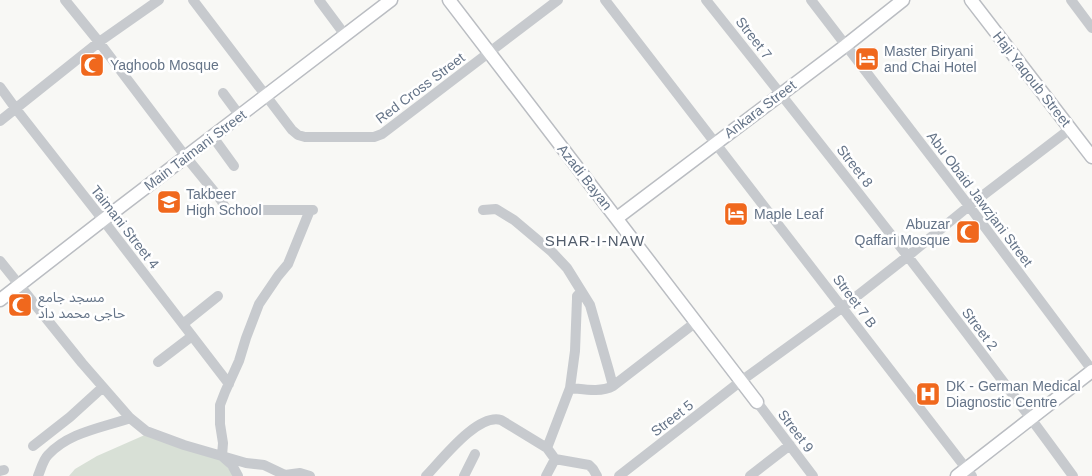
<svg xmlns="http://www.w3.org/2000/svg" width="1092" height="476" viewBox="0 0 1092 476" font-family="Arial,'Noto Sans Arabic',sans-serif">
	<rect width="100%" height="100%" fill="#f8f8f5"/>
	<path fill="#d8e0d6" d="M 147,434 L 220,459 L 235,476 L 69,476 L 75,469 L 97,456 Z"/>
	<g fill="none" stroke-linecap="round" stroke-linejoin="round">
		<defs>
			<path id="major" d="M 449,0 L 757,402
				M 971,0 L 1092,157
				M 617,218 L 845,46 L 903,0
				M 0,300 L 103,220 L 391,0
				M 957,476 L 1092,371"/>
		</defs>
		<use href="#major" stroke="#babdc2" stroke-width="15"/>
		<path stroke="#c7cace" stroke-width="10" d="M 65,0 L 99,42 L 186,157 L 221,200 L 226,209 L 230,211 L 266,210 L 313,210
			M 193,0 L 292,130 L 298,135 L 305,137 L 374,137 L 382,134 L 558,0
			M 319,0 L 345,35
			M 605,0 C 727,159 851,317 972,476
			M 706,0 C 831,157 955,314 1073,476
			M 811,0 L 969,206 L 1092,370
			M 1071,0 L 1092,28
			M 0,87 L 16,109 L 103,220 L 229,384
			M 223,93 L 240,116
			M 0,121 L 99,42 L 159,0
			M 213,137 L 234,166
			M 483,210 L 496,209 L 514,220 L 552,252 L 567,268 L 590,305 L 609,371 L 613,386 L 696,322
			M 0,261 L 82,363 L 130,418 L 146,431 L 184,445 L 246,463 L 264,465 L 285,475 L 300,473 L 310,476
			M 183,324 L 218,296
			M 158,362 L 192,336
			M 570,388 C 583,389 600,393 613,386
			M 757,402 L 813,476
			M 33,446 L 70,417 L 103,387
			M 547,448 L 570,388 L 575,351 L 577,299 L 577,296 L 581,292
			M 0,471 L 4,470
			M 38,476 C 41,469 43,460 48,455 C 69,432 102,428 130,418
			M 238,476 L 232,465 L 222,456 L 223,443 L 220,424 L 220,405 L 225,392 L 239,361 L 246,338 L 259,304 L 278,276 L 288,264 L 310,210
			M 426,476 C 441,461 477,413 501,420 L 547,448 L 555,459 L 589,465 L 593,469 L 597,476
			M 464,476 L 475,454
			M 546,476 L 555,459
			M 619,476 L 741,381 L 843,307 L 908,256 L 969,206 L 1070,129
			M 750,476 L 790,445"/>
		<use href="#major" stroke="#fff" stroke-width="12"/>
	</g>
	<defs>
		<symbol id="hotel-square" viewBox="-11 -11 22 22"><rect x="-9" y="-9" width="18" height="18" rx="4" fill="#f0681d" stroke="#fff"/><path d="M-6-4.5h1.5V1H6V5H4.5V3h-9V5H-6ZM-4 0a1.8 1.8 0 1 1 3.6 0ZM.5 0V-2.5h3Q6-2.5 6 0Z" fill="#fff"/></symbol>
		<symbol id="mosque-square" viewBox="-11 -11 22 22"><rect x="-9" y="-9" width="18" height="18" rx="4" fill="#f0681d" stroke="#fff"/><path d="M3.5-4.9A6 6 0 1 0 3.5 4.9A5 5 0 1 1 3.5-4.9Z" fill="#fff"/></symbol>
		<symbol id="school-square" viewBox="-11 -11 22 22"><rect x="-9" y="-9" width="18" height="18" rx="4" fill="#f0681d" stroke="#fff"/><path d="M0-5L7-2L0 1L-7-2ZM-4 1L0 2.5L4 1V4Q0 6-4 4Z" fill="#fff"/></symbol>
		<symbol id="hospital-square" viewBox="-11 -11 22 22"><rect x="-9" y="-9" width="18" height="18" rx="4" fill="#f0681d" stroke="#fff"/><path d="M-5-5h3v3.5h4V-5h3V5h-3V1.5h-4V5h-3Z" fill="#fff"/></symbol>
	</defs>
	<g fill-rule="evenodd">
		<use href="#hotel-square" x="853" y="45" width="28" height="28"/>
		<use href="#mosque-square" x="78" y="51" width="28" height="28"/>
		<use href="#school-square" x="155" y="188" width="28" height="28"/>
		<use href="#hotel-square" x="722" y="200" width="28" height="28"/>
		<use href="#mosque-square" x="954" y="218" width="28" height="28"/>
		<use href="#mosque-square" x="6" y="291" width="28" height="28"/>
		<use href="#hospital-square" x="914" y="380" width="28" height="28"/>
	</g>
	<g text-anchor="middle" dominant-baseline="central" stroke-width="5" stroke-linejoin="round" paint-order="stroke">
		<g font-size="14" fill="#657488" stroke="#fff">
			<text transform="translate(754 38) rotate(52)">Street 7</text>
			<text transform="translate(1032 79) rotate(52)">Haji Yaqoub Street</text>
			<text transform="translate(420 88) rotate(-37)">Red Cross Street</text>
			<text transform="translate(760 109) rotate(-37)">Ankara Street</text>
			<text transform="translate(195 150) rotate(-37)">Main Taimani Street</text>
			<text transform="translate(855 166) rotate(52)">Street 8</text>
			<text transform="translate(585 177) rotate(52)">Azadi Bayan</text>
			<text transform="translate(980 199) rotate(53)">Abu Obaid Jawzjani Street</text>
			<text transform="translate(125 227) rotate(52)">Taimani Street 4</text>
			<text transform="translate(855 301) rotate(53)">Street 7 B</text>
			<text transform="translate(980 329) rotate(53)">Street 2</text>
			<text transform="translate(672 418) rotate(-38)">Street 5</text>
			<text transform="translate(796 431) rotate(53)">Street 9</text>
		</g>
		<g font-size="14" fill="#657488" stroke="#fff" text-anchor="start">
			<text x="884" y="51">Master Biryani<tspan x="884" dy="16">and Chai Hotel</tspan></text>
			<text x="110" y="65">Yaghoob Mosque</text>
			<text x="186" y="194">Takbeer<tspan x="186" dy="16">High School</tspan></text>
			<text x="754" y="214">Maple Leaf</text>
			<text x="950" y="224" text-anchor="end">Abuzar<tspan x="950" dy="16">Qaffari Mosque</tspan></text>
			<text x="38" y="297">مسجد جامع<tspan x="38" dy="16">حاجی محمد داد</tspan></text>
			<text x="946" y="386">DK - German Medical<tspan x="946" dy="16">Diagnostic Centre</tspan></text>
		</g>
		<g font-size="15" letter-spacing="1" fill="#535e6d" stroke="#fff">
			<text x="595" y="240">SHAR-I-NAW</text>
		</g>
	</g>
</svg>
